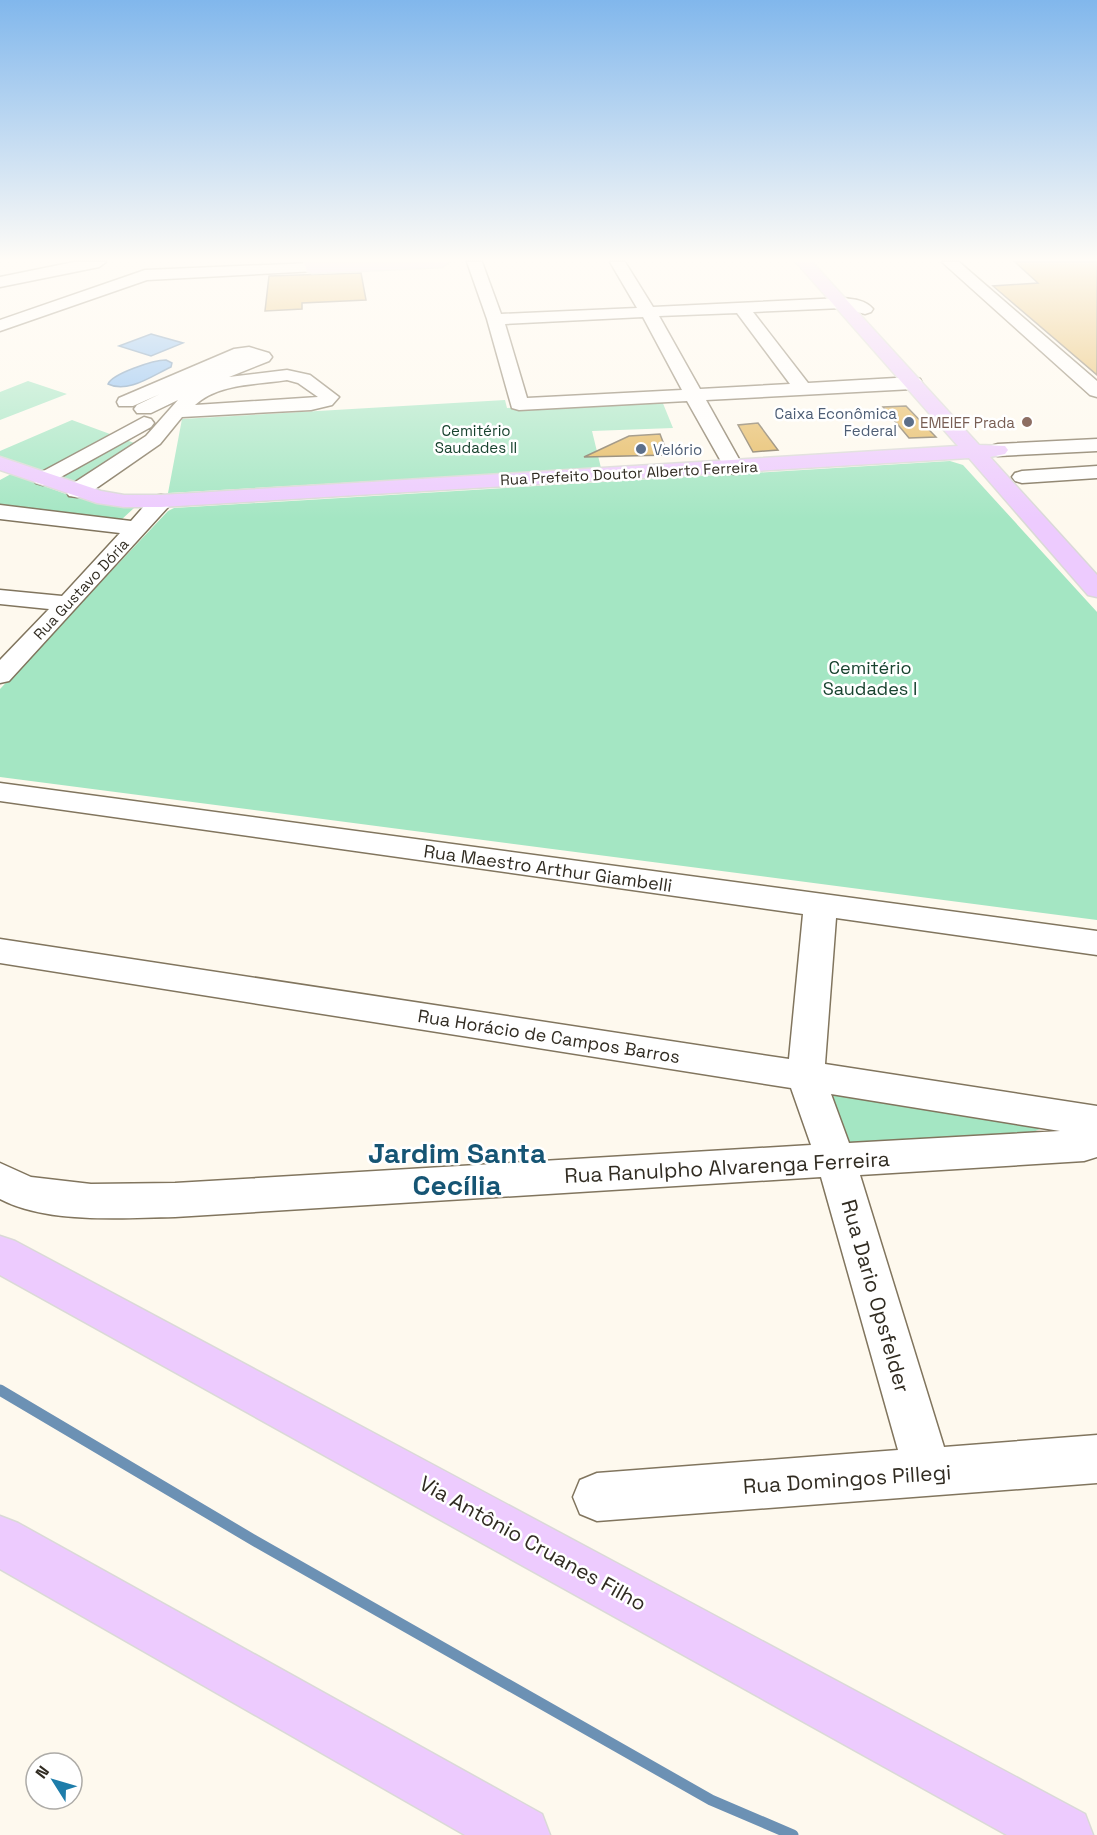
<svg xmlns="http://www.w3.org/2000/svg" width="1097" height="1835" viewBox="0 0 1097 1835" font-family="'Space Grotesk',sans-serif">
	<rect width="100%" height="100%" fill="#fef9ee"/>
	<path fill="#a4e6c3" d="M 28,381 L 67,394 L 0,420 L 0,392 Z
		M 505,400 L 507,408 L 662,401 L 673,428 L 592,431 L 601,468 L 168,493 L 182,419 Z
		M 72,420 L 137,444 L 75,485 L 0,458 L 0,451 Z
		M 950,461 L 963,465 L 1097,612 L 1097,920 L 0,777 L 0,689 L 168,511 L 174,508 Z
		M 11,474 L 77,498 L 134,508 L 121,520 L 0,506 L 0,480 Z
		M 817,1089 L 1052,1124 L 1033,1132 L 839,1150 Z"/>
	<path fill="#86bcf2" stroke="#6c91b4" stroke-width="1.5" d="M 151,334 L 183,343 L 151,356 L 119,346 Z
		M 166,360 L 172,363 L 171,367 C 153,375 128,394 108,384 C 112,374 153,360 166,360 Z"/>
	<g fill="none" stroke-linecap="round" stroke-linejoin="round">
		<path stroke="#6c91b4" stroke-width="11" d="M 0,1390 L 255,1541 L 711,1800 L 793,1835"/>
	</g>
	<path fill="#e5b95f" stroke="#7f735c" stroke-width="1.5" d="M 1015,262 L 1097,262 L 1097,375 L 993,286 L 1038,283 Z
		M 361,273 L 366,300 L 302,303 L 302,309 L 265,311 L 269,276 Z
		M 906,406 L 936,437 L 909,438 L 883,407 Z
		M 758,423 L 778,450 L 753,452 L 738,425 Z
		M 660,434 L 668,455 L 584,457 L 629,436 Z"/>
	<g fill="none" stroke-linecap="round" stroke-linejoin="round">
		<defs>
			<path id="minor" d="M 74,262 L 106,262 L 99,267 L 0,287 L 0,277 Z
				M 467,262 L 482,262 L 501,314 L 637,308 L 610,262 L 625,262 L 653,307 L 842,298 C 853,299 866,300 873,309 L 871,312 L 865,314 L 842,308 L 753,312 L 808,383 L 913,377 L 920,379 L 922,383 L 920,387 L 913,389 L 706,400 L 744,468 L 741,472 L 734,474 L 727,472 L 687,401 L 519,410 L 512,408 L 487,319 ZM 737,313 L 790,384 L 700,389 L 659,316 ZM 643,317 L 682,390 L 527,398 L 505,324 Z
				M 942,262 L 959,262 L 1097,381 L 1097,397 L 1090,395 Z
				M 312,263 L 317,265 L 320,268 L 317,271 L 147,280 L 0,331 L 0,320 L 145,270 Z
				M 249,347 L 269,353 L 272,357 L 269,361 L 229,377 L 287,370 L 310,375 L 339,397 L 332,405 L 311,410 L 182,417 L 160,444 L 85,496 L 77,497 L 69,496 L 66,491 L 69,486 L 146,436 L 178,400 L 151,413 L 137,413 L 134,409 L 137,405 L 160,394 L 133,406 L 119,406 L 117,402 L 119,398 L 234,349 ZM 287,380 L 298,383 L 318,397 L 195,405 C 219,383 256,385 287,380 Z
				M 144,417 L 151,419 L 154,423 L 151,427 L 50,483 L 43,485 L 36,483 L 32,479 L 36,475 Z
				M 1097,439 L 1097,451 L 998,456 L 991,454 L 988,450 L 991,446 L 998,444 Z
				M 1097,466 L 1097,478 L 1022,483 L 1015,481 L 1012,477 L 1015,473 L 1022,471 Z
				M 161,495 L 169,496 L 172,501 L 169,506 L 9,681 L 0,683 L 0,660 L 49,609 L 0,604 L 0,590 L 62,596 L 120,533 L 0,519 L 0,505 L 131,521 L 153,496 Z
				M 0,783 L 1097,931 L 1097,955 L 836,918 L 825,1064 L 1097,1106 L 1097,1157 L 1084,1161 L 860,1175 L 944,1447 L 1097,1435 L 1097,1483 L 597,1521 L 580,1514 L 573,1497 L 580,1480 L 597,1473 L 898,1450 L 821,1177 L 175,1217 C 123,1218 47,1224 0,1199 L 0,1163 L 31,1177 L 91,1184 L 175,1183 L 811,1145 L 791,1088 L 0,963 L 0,939 L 789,1059 L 803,914 L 0,801 ZM 831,1094 L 1060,1131 L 849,1143 Z"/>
			<path id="major" d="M 304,262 L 320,263 L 449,262 L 442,267 L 312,273 L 307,271 Z
				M 796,262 L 812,262 L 979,445 L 1005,446 L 1008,450 L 1005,454 L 990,457 L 1097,575 L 1097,597 L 1088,595 L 969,458 L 161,507 L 124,507 L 97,503 L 0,470 L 0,457 L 101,491 L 124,495 L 161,495 L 958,446 Z
				M 0,1236 L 15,1241 L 1085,1814 L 1093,1835 L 1007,1835 L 0,1275 Z
				M 0,1516 L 18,1523 L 542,1814 L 550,1835 L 465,1835 L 0,1569 Z"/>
		</defs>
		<use href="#minor" stroke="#81755e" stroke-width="3"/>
		<use href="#major" stroke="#dad9d7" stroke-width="3"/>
		<use href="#minor" fill="#fff" fill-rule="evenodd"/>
		<use href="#major" fill="#edcbfe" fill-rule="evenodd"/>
	</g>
	<linearGradient id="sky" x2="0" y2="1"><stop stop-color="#81b7ec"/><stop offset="0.5" stop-color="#fffcf7"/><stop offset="1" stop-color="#fffcf7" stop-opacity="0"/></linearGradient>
	<rect width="1097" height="519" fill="url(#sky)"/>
	<g fill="#5c6f8a" stroke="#fff" stroke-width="2">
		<circle cx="909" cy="422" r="6"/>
		<circle cx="641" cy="449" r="6"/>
	</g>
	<circle fill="#8d6e63" stroke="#fff" stroke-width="2" cx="1027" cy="422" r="6"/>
	<g text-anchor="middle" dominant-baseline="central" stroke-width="5" stroke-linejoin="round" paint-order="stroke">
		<g font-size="15" fill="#4e5e75" stroke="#fff" text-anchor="end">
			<text x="897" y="413">Caixa Econômica<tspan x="897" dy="17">Federal</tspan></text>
			<text x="653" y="449" text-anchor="start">Velório</text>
		</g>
		<g font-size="15" fill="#785e54" stroke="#fff" text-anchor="end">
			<text x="1015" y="422">EMEIEF Prada</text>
		</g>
		<g font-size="15" fill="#18432f" stroke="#fff">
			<text x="476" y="430">Cemitério<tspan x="476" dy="17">Saudades II</tspan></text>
		</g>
		<g font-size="15" fill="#312c22" stroke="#fff">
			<text transform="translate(629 473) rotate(-3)">Rua Prefeito Doutor Alberto Ferreira</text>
			<text transform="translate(81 589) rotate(-47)">Rua Gustavo Dória</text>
		</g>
		<g font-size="18" fill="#18432f" stroke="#fff">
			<text x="870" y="667">Cemitério<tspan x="870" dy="21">Saudades I</tspan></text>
		</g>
		<g font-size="18" fill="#312c22" stroke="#fff">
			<text transform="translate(548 868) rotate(8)">Rua Maestro Arthur Giambelli</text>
			<text transform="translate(549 1036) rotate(9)">Rua Horácio de Campos Barros</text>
		</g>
		<g font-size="21" fill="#312c22" stroke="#fff">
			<text transform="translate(727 1167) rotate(-3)">Rua Ranulpho Alvarenga Ferreira</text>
			<text transform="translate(876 1296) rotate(74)">Rua Dario Opsfelder</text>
			<text transform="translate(847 1479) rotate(-4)">Rua Domingos Pillegi</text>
			<text transform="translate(533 1543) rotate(29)">Via Antônio Cruanes Filho</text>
		</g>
		<g font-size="28" font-weight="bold" fill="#165574" stroke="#fff">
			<text x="457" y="1153">Jardim Santa<tspan x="457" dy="32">Cecília</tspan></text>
		</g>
	</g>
	<g transform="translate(54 1781) rotate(307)"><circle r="28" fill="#ffffff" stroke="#adaba7" stroke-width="1.5"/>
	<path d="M0-4.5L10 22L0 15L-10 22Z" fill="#1e7daa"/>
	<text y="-9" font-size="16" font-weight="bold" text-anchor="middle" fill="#312c22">N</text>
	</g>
</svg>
